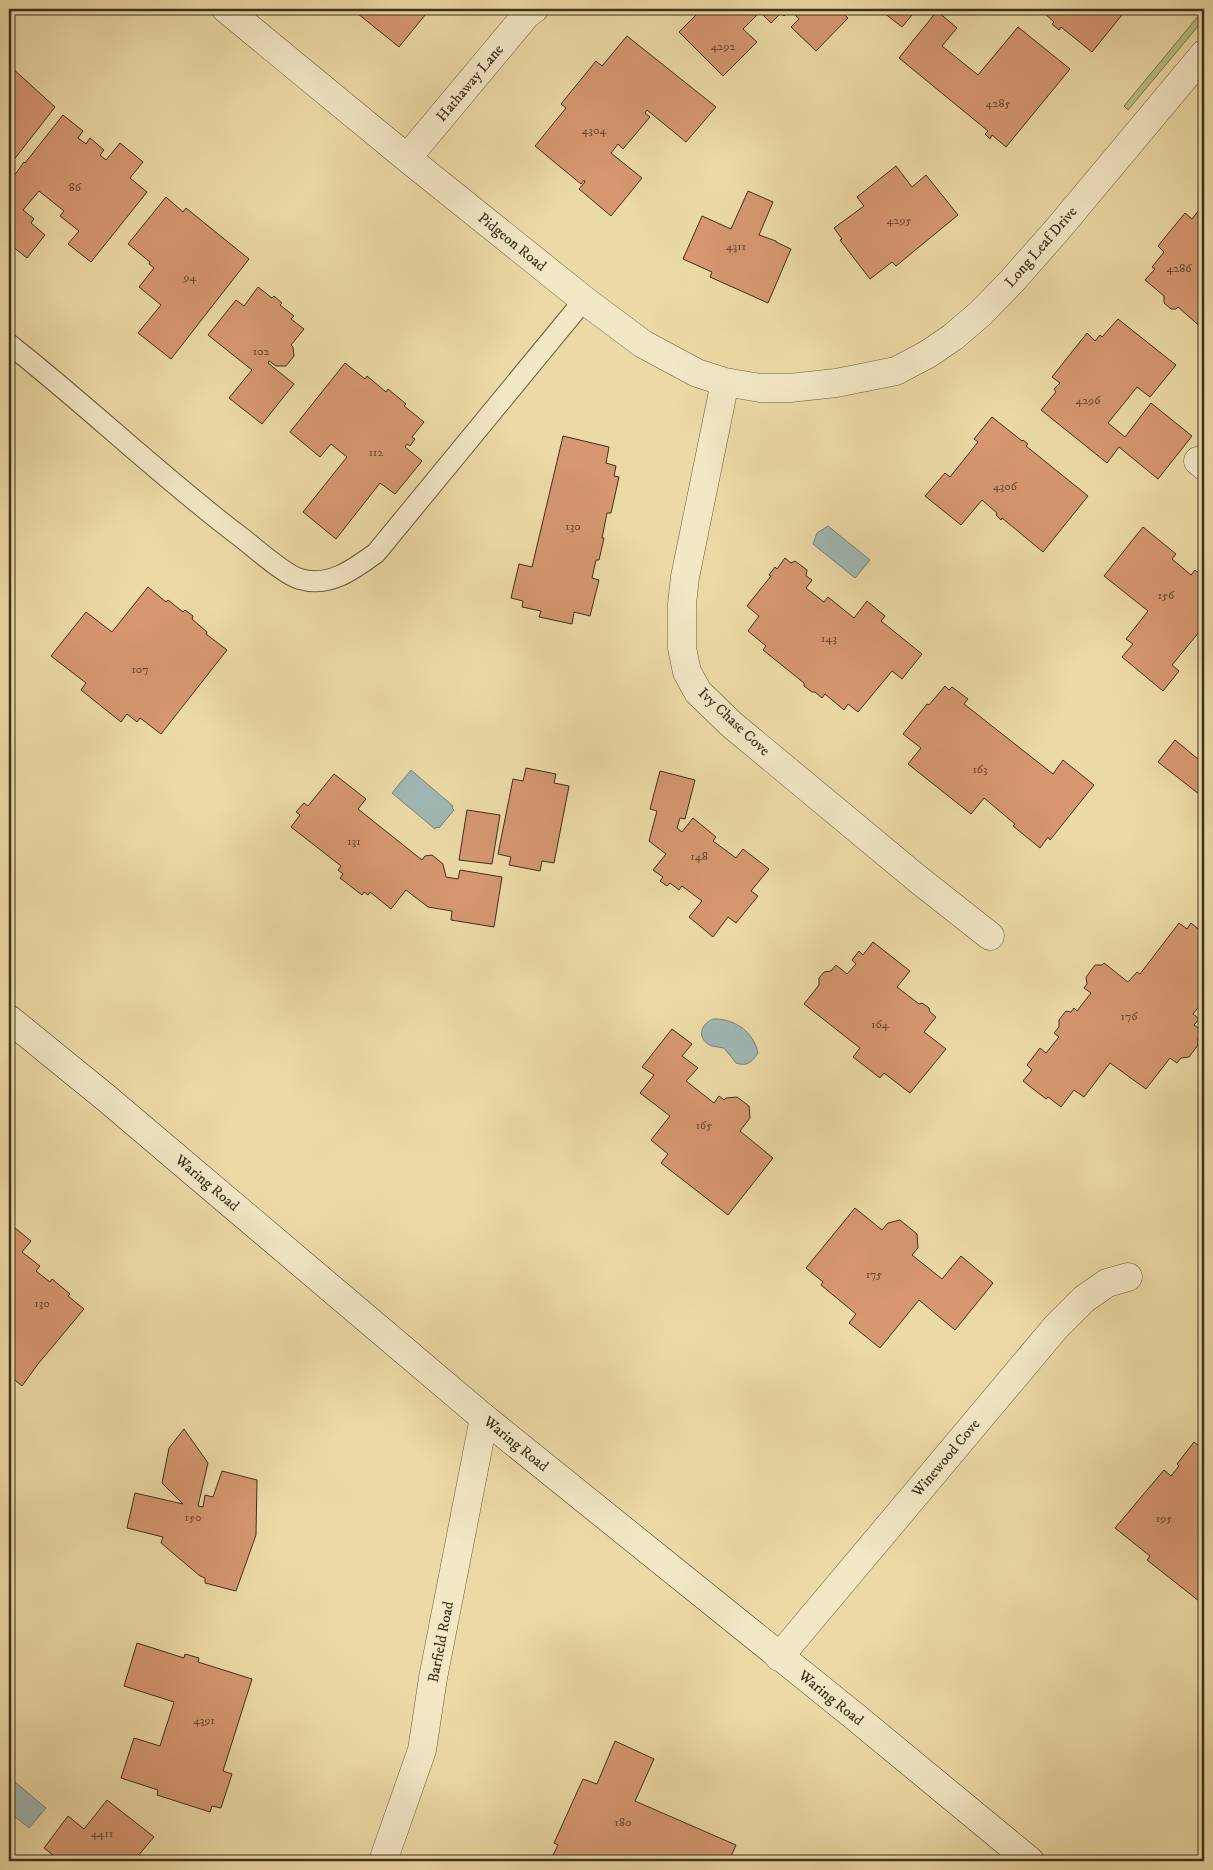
<svg xmlns="http://www.w3.org/2000/svg" width="1213" height="1870" viewBox="0 0 1213 1870" font-family="'IM FELL DW Pica',serif">
	<rect width="100%" height="100%" fill="#ecdaa6"/>
	<filter id="stains"><feTurbulence type="fractalNoise" baseFrequency=".004" numOctaves="4"/><feColorMatrix values="0 0 0 0 .2 0 0 0 0 .09 0 0 0 0 .02 0 0 0 .5 -.17"/></filter>
	<radialGradient id="worn" r=".72"><stop offset=".6" stop-color="#630" stop-opacity="0"/><stop offset="1" stop-color="#630" stop-opacity=".3"/></radialGradient>
	<path fill="#bcbe84" stroke="#7c7750" d="M 1204,9 L 1204,19 L 1128,110 L 1124,106 Z"/>
	<path fill="#9fb7b4" stroke="#788178" d="M 828,526 L 870,560 L 855,578 L 813,544 L 817,533 Z
		M 411,770 L 453,806 L 452,808 L 454,810 L 439,828 L 436,827 L 435,829 L 392,793 Z
		M 713,1019 C 734,1018 754,1032 758,1053 C 752,1062 747,1067 736,1063 L 724,1048 C 720,1047 716,1047 712,1046 C 697,1040 699,1025 713,1019 Z
		M 9,1777 L 46,1808 L 29,1828 L 9,1812 Z"/>
	<path fill="#d69771" stroke="#3d301d" d="M 352,9 L 430,9 L 399,47 Z
		M 702,9 L 838,9 L 848,18 L 816,51 L 791,27 L 799,19 L 790,10 L 784,16 L 781,13 L 771,23 L 760,12 L 743,29 L 757,42 L 723,76 L 679,32 Z
		M 879,9 L 917,9 L 902,27 Z
		M 1045,9 L 1124,9 L 1126,10 L 1092,52 L 1061,27 L 1059,30 L 1052,24 L 1054,22 L 1043,12 Z
		M 937,11 L 957,28 L 942,46 L 978,75 L 1018,27 L 1070,69 L 1006,147 L 992,135 L 990,139 L 985,134 L 988,131 L 899,58 Z
		M 627,36 L 716,107 L 686,142 L 647,110 L 645,113 L 650,117 L 623,149 L 618,144 L 611,153 L 642,178 L 611,216 L 579,189 L 585,182 L 584,180 L 581,184 L 535,146 L 566,108 L 561,104 L 596,61 L 602,66 Z
		M 9,62 L 13,65 L 11,67 L 55,107 L 9,166 Z
		M 63,115 L 83,131 L 78,138 L 86,144 L 90,138 L 104,150 L 100,155 L 106,160 L 120,143 L 143,162 L 130,178 L 147,192 L 91,262 L 68,244 L 79,231 L 60,216 L 64,211 L 39,191 L 23,210 L 34,219 L 31,223 L 45,235 L 27,258 L 12,246 L 10,249 L 9,248 L 9,183 L 24,162 L 25,163 Z
		M 896,166 L 912,187 L 926,175 L 958,215 L 896,266 L 892,262 L 870,279 L 840,240 L 842,239 L 834,228 L 864,206 L 857,197 Z
		M 748,191 L 773,202 L 759,235 L 776,241 L 776,242 L 791,249 L 768,303 L 710,277 L 712,272 L 683,259 L 702,216 L 731,229 Z
		M 166,197 L 183,212 L 186,208 L 249,259 L 171,359 L 138,333 L 161,305 L 139,287 L 154,268 L 149,264 L 150,262 L 128,244 Z
		M 1202,206 L 1204,208 L 1204,330 L 1178,307 L 1176,309 L 1171,309 L 1164,303 L 1164,296 L 1145,280 L 1155,269 L 1152,267 L 1164,252 L 1158,246 L 1185,213 L 1192,219 Z
		M 258,287 L 272,298 L 274,296 L 282,303 L 280,305 L 294,316 L 291,319 L 304,329 L 291,345 L 293,347 L 294,356 L 286,366 L 276,366 L 269,361 L 268,363 L 294,384 L 262,424 L 229,398 L 252,370 L 208,335 L 236,300 L 244,306 Z
		M 1118,319 L 1176,365 L 1150,397 L 1137,387 L 1108,423 L 1125,437 L 1151,403 L 1192,436 L 1158,479 L 1119,447 L 1107,463 L 1041,410 L 1056,392 L 1054,389 L 1060,383 L 1052,377 L 1087,333 L 1095,341 L 1100,335 L 1102,337 Z
		M 345,363 L 365,379 L 367,376 L 386,392 L 388,389 L 406,404 L 404,406 L 424,422 L 412,437 L 415,439 L 410,446 L 407,444 L 405,447 L 422,461 L 395,494 L 380,483 L 336,539 L 303,512 L 347,457 L 331,444 L 320,457 L 290,432 Z
		M 992,417 L 1022,441 L 1023,440 L 1028,444 L 1026,446 L 1088,496 L 1043,552 L 1002,518 L 1001,520 L 996,515 L 997,513 L 982,500 L 961,525 L 925,496 L 945,473 L 950,477 L 978,442 L 974,439 Z
		M 563,436 L 609,447 L 606,463 L 616,466 L 614,476 L 619,477 L 611,513 L 607,513 L 602,538 L 604,538 L 599,560 L 596,560 L 592,578 L 599,580 L 590,616 L 574,612 L 572,624 L 539,617 L 541,611 L 522,607 L 523,601 L 511,598 L 519,564 L 532,567 Z
		M 1143,527 L 1176,554 L 1172,559 L 1191,575 L 1195,570 L 1204,578 L 1204,626 L 1172,665 L 1179,671 L 1163,691 L 1122,657 L 1133,644 L 1126,639 L 1148,611 L 1104,576 Z
		M 785,558 L 791,563 L 795,561 L 807,570 L 806,576 L 812,580 L 806,588 L 824,602 L 828,597 L 854,618 L 867,601 L 885,616 L 881,621 L 922,654 L 902,679 L 892,671 L 858,712 L 848,704 L 844,710 L 825,694 L 822,698 L 815,692 L 812,692 L 804,686 L 804,683 L 763,650 L 766,646 L 748,631 L 759,616 L 747,606 L 771,576 L 769,575 L 775,567 L 777,569 Z
		M 148,587 L 166,602 L 168,600 L 183,612 L 185,610 L 193,616 L 192,619 L 207,632 L 206,634 L 227,650 L 161,734 L 140,718 L 137,722 L 127,714 L 121,722 L 81,690 L 86,683 L 51,656 L 86,612 L 112,632 Z
		M 945,686 L 949,690 L 952,687 L 968,699 L 964,704 L 1053,774 L 1063,760 L 1094,785 L 1050,840 L 1048,837 L 1040,848 L 1013,826 L 1015,824 L 984,798 L 971,814 L 908,764 L 921,748 L 903,734 L 927,704 L 929,705 Z
		M 1175,740 L 1204,764 L 1204,798 L 1158,762 Z
		M 526,768 L 556,774 L 554,783 L 569,786 L 554,863 L 542,861 L 540,871 L 509,865 L 511,857 L 498,854 L 513,779 L 523,781 Z
		M 660,771 L 695,780 L 685,819 L 680,818 L 677,828 L 682,832 L 693,818 L 716,837 L 713,841 L 736,858 L 743,849 L 769,869 L 751,891 L 758,896 L 736,923 L 728,917 L 713,937 L 689,917 L 702,901 L 682,886 L 679,890 L 670,883 L 667,886 L 660,881 L 663,877 L 653,870 L 666,854 L 649,841 L 657,811 L 650,809 Z
		M 334,774 L 366,799 L 358,809 L 422,860 L 425,856 L 432,855 L 443,864 L 446,877 L 458,879 L 460,870 L 502,877 L 494,927 L 451,920 L 452,911 L 428,907 L 406,890 L 391,909 L 370,892 L 368,895 L 364,892 L 362,895 L 340,878 L 343,874 L 338,870 L 341,866 L 291,827 L 300,815 L 296,812 L 304,803 L 308,806 Z
		M 467,810 L 500,815 L 492,864 L 459,860 Z
		M 1179,923 L 1187,929 L 1191,923 L 1204,934 L 1204,1000 L 1193,1014 L 1199,1019 L 1194,1025 L 1203,1032 L 1198,1038 L 1198,1045 L 1189,1057 L 1181,1058 L 1177,1063 L 1170,1058 L 1146,1089 L 1110,1063 L 1084,1097 L 1074,1090 L 1061,1107 L 1048,1097 L 1046,1099 L 1023,1081 L 1032,1070 L 1027,1065 L 1040,1048 L 1046,1053 L 1059,1037 L 1054,1033 L 1059,1027 L 1059,1020 L 1066,1011 L 1071,1012 L 1074,1008 L 1077,1011 L 1091,993 L 1084,988 L 1087,984 L 1086,977 L 1095,965 L 1102,965 L 1104,963 L 1128,982 L 1137,972 L 1140,974 Z
		M 873,942 L 910,971 L 897,987 L 919,1004 L 922,1003 L 929,1008 L 930,1012 L 936,1017 L 924,1032 L 946,1049 L 910,1093 L 884,1073 L 880,1078 L 853,1057 L 860,1048 L 804,1004 L 819,985 L 819,978 L 824,972 L 831,971 L 836,965 L 847,974 L 856,964 L 852,960 L 859,951 L 863,955 Z
		M 672,1029 L 692,1044 L 682,1056 L 698,1068 L 686,1081 L 714,1103 L 719,1096 L 724,1100 L 726,1098 L 737,1097 L 749,1106 L 750,1118 L 740,1131 L 773,1158 L 728,1215 L 661,1163 L 668,1154 L 651,1140 L 670,1116 L 640,1093 L 654,1075 L 642,1067 Z
		M 855,1208 L 882,1230 L 888,1223 L 900,1220 L 917,1234 L 918,1248 L 912,1255 L 942,1279 L 961,1256 L 993,1283 L 955,1330 L 919,1300 L 880,1348 L 849,1323 L 856,1314 L 821,1285 L 823,1282 L 806,1268 Z
		M 9,1223 L 31,1241 L 22,1252 L 40,1266 L 36,1271 L 50,1282 L 52,1279 L 70,1294 L 68,1296 L 84,1309 L 38,1364 L 22,1386 L 9,1375 Z
		M 184,1429 L 208,1463 L 198,1506 L 203,1507 L 205,1495 L 213,1497 L 222,1471 L 257,1480 L 256,1535 L 236,1591 L 205,1583 L 205,1578 L 200,1576 L 161,1543 L 163,1537 L 127,1528 L 135,1493 L 183,1504 L 162,1483 L 169,1448 Z
		M 1194,1442 L 1204,1450 L 1204,1559 L 1201,1562 L 1204,1565 L 1204,1605 L 1147,1560 L 1150,1556 L 1115,1528 L 1164,1470 L 1171,1476 L 1179,1466 L 1177,1464 Z
		M 137,1643 L 184,1658 L 185,1654 L 199,1658 L 198,1662 L 252,1679 L 223,1771 L 232,1774 L 221,1808 L 212,1806 L 210,1812 L 157,1795 L 158,1790 L 121,1778 L 134,1738 L 160,1746 L 174,1702 L 124,1686 Z
		M 615,1741 L 654,1759 L 635,1801 L 736,1845 L 729,1861 L 550,1861 L 558,1845 L 554,1843 L 583,1779 L 597,1784 Z
		M 107,1800 L 154,1837 L 137,1857 L 140,1861 L 56,1861 L 58,1859 L 44,1848 L 68,1816 L 84,1829 Z
		M 9,1850 L 22,1861 L 9,1861 Z"/>
	<g fill="none" stroke-linecap="round" stroke-linejoin="round">
		<defs>
			<path id="lane" d="M 9,344 C 88,406 161,477 242,538 C 255,548 285,575 300,579 C 329,588 354,569 376,553 L 584,300"/>
			<path id="street" d="M 226,9 L 407,158 L 584,300 L 643,344 L 697,373 L 725,382 L 760,388 L 790,388 L 836,383 L 896,371 L 928,354 L 953,337 L 981,313 L 1012,281 L 1057,230 L 1204,54
				M 407,158 L 527,14 L 534,9
				M 725,382 L 685,577 L 682,604 L 682,648 L 687,672 L 698,692 L 731,724 L 919,880 L 990,936
				M 1198,461 L 1204,466
				M 779,1657 L 1056,1327 L 1084,1299 L 1107,1283 L 1128,1277
				M 383,1861 L 422,1750 L 433,1678 L 484,1418"/>
			<path id="secondary" d="M 9,1019 L 105,1097 L 484,1418 L 853,1715 L 1030,1861"/>
		</defs>
		<use href="#lane" stroke="#695a3f" stroke-width="22"/>
		<use href="#street" stroke="#695a3f" stroke-width="29"/>
		<use href="#secondary" stroke="#3d301d" stroke-width="29"/>
		<use href="#lane" stroke="#f3e7c5" stroke-width="20"/>
		<use href="#street" stroke="#f3e7c5" stroke-width="28"/>
		<use href="#secondary" stroke="#f3e7c5" stroke-width="28"/>
	</g>
	<g text-anchor="middle" dominant-baseline="central" stroke-width="4" stroke-linejoin="round" paint-order="stroke">
		<g font-size="12" fill="#634a32">
			<text x="723" y="46">4292</text>
			<text x="998" y="103">4285</text>
			<text x="594" y="130">4304</text>
			<text x="75" y="187">86</text>
			<text x="899" y="220">4295</text>
			<text x="736" y="246">4311</text>
			<text x="1179" y="268">4286</text>
			<text x="190" y="277">94</text>
			<text x="261" y="351">102</text>
			<text x="1088" y="400">4296</text>
			<text x="376" y="452">112</text>
			<text x="1005" y="486">4306</text>
			<text x="573" y="526">130</text>
			<text x="1166" y="595">156</text>
			<text x="829" y="638">143</text>
			<text x="140" y="669">107</text>
			<text x="980" y="769">163</text>
			<text x="354" y="841">131</text>
			<text x="699" y="856">148</text>
			<text x="1129" y="1016">176</text>
			<text x="880" y="1024">164</text>
			<text x="704" y="1125">165</text>
			<text x="874" y="1274">175</text>
			<text x="42" y="1303">130</text>
			<text x="193" y="1517">150</text>
			<text x="1164" y="1518">195</text>
			<text x="204" y="1720">4391</text>
			<text x="623" y="1822">180</text>
			<text x="102" y="1833">4411</text>
		</g>
		<g font-size="15" fill="#3d301d" stroke="#f3e7c5">
			<text transform="translate(470 83) rotate(-50)">Hathaway Lane</text>
			<text transform="translate(512 242) rotate(39)">Pidgeon Road</text>
			<text transform="translate(1041 247) rotate(-49)">Long Leaf Drive</text>
			<text transform="translate(734 722) rotate(43)">Ivy Chase Cove</text>
			<text transform="translate(207 1183) rotate(40)">Waring Road</text>
			<text transform="translate(516 1444) rotate(39)">Waring Road</text>
			<text transform="translate(946 1458) rotate(-50)">Winewood Cove</text>
			<text transform="translate(441 1642) rotate(-79)">Barfield Road</text>
			<text transform="translate(831 1698) rotate(39)">Waring Road</text>
		</g>
	</g>
	<rect width="1213" height="1870" fill="none" stroke="#ecdaa6" stroke-width="30"/>
	<rect x="10" y="10" width="1193" height="1850" fill="none" stroke="#3d301d" stroke-width="2.5"/>
	<rect x="15" y="15" width="1183" height="1840" fill="none" stroke="#3d301d"/>
	<rect width="100%" height="100%" filter="url(#stains)"/>
	<rect width="100%" height="100%" fill="url(#worn)"/>
</svg>
